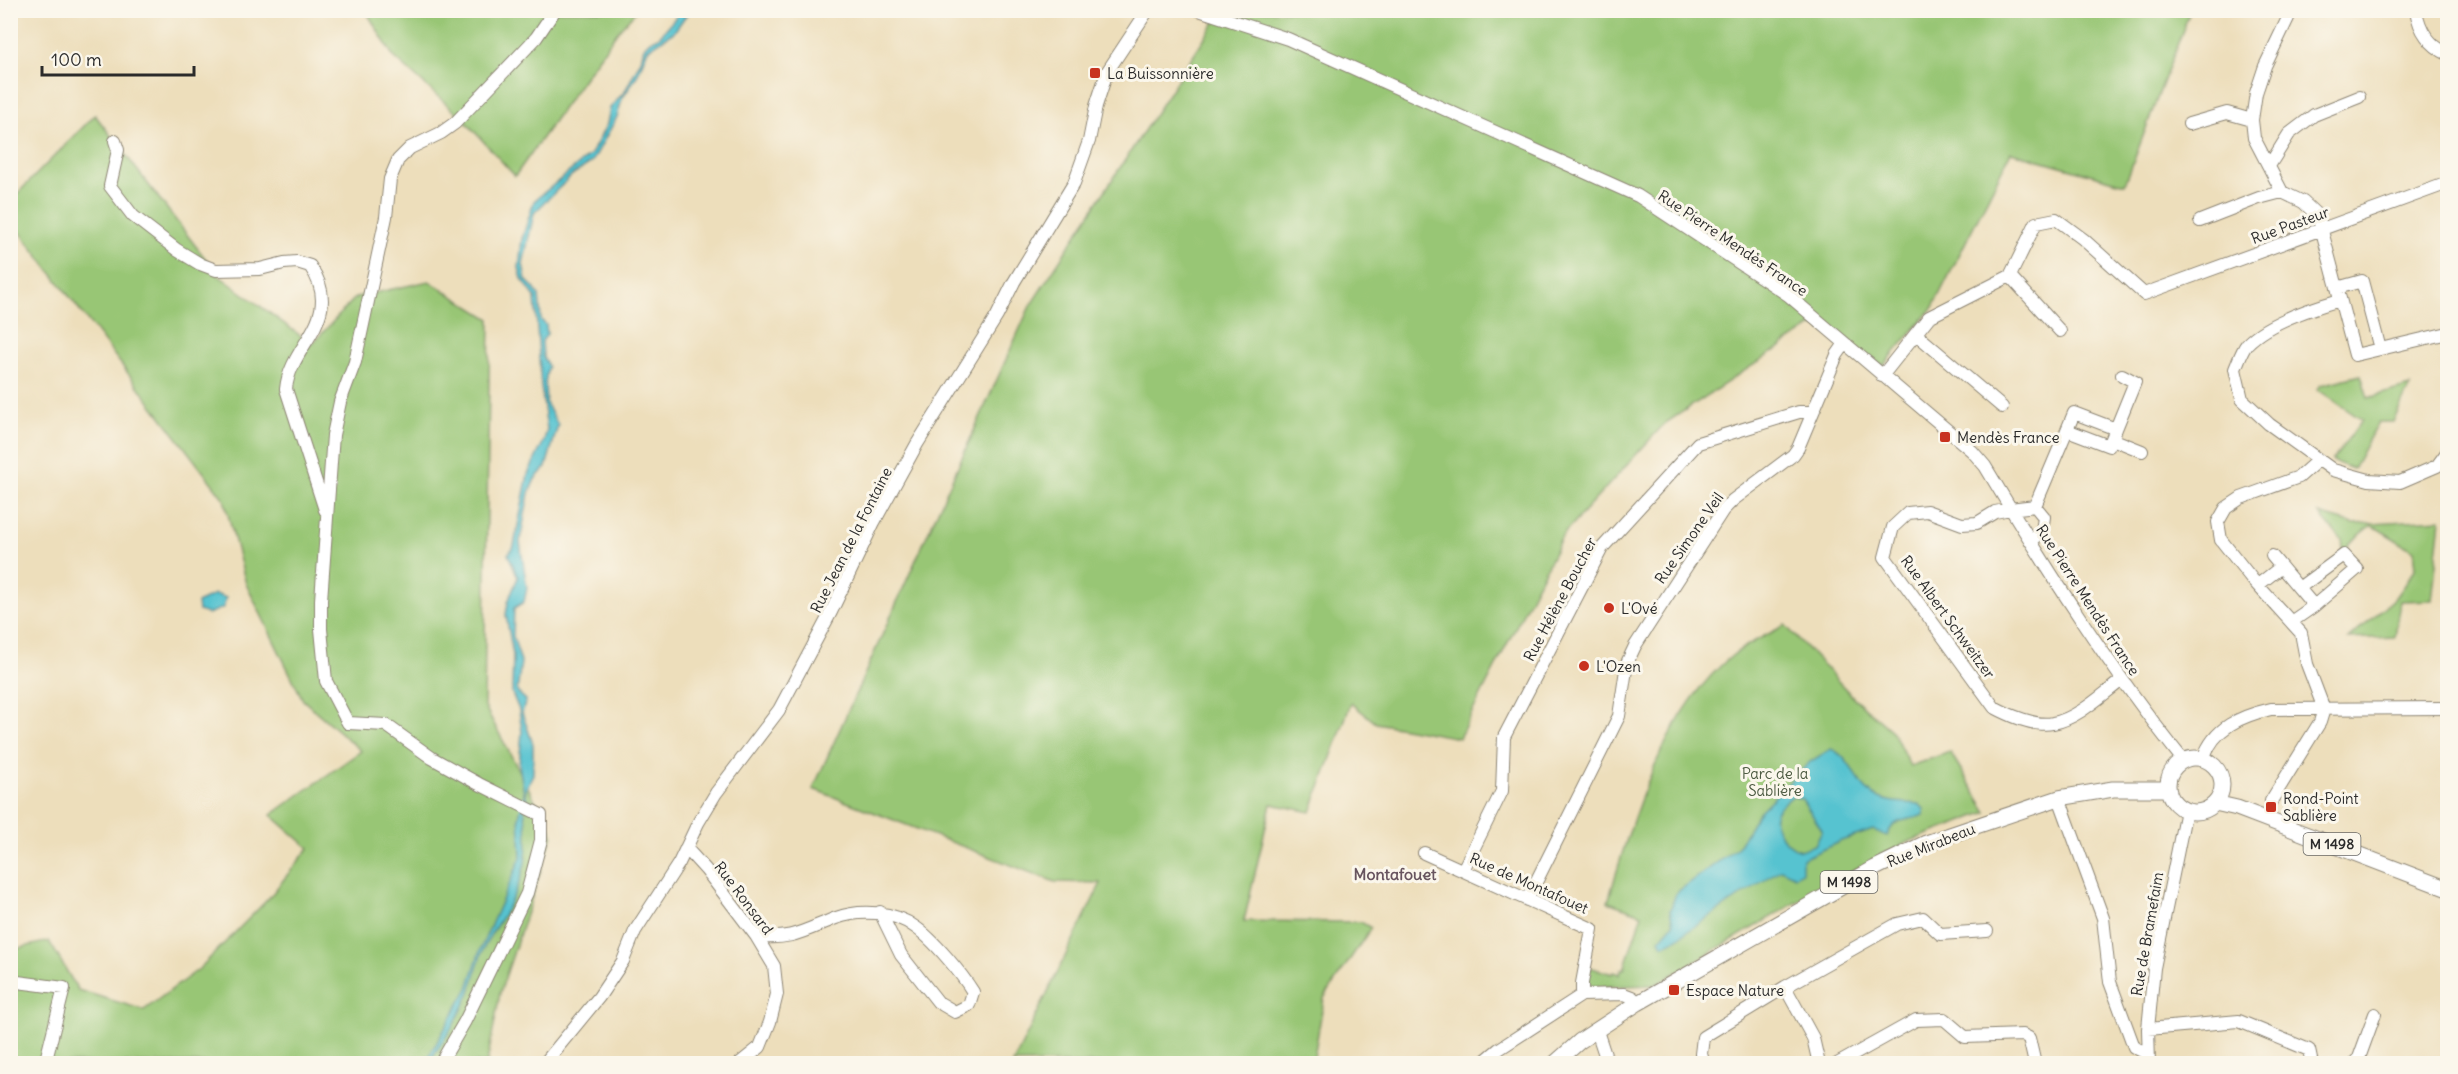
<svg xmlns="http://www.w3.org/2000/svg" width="2458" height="1074" viewBox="0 0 2458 1074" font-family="Delius,sans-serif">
	<rect width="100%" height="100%" fill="#fbf7ec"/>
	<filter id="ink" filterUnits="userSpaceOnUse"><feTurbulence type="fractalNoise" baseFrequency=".0167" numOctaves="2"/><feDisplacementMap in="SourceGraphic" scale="12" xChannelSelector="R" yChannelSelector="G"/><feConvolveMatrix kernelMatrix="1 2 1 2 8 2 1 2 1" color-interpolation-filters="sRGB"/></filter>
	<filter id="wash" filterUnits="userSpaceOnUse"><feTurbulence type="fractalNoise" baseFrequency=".008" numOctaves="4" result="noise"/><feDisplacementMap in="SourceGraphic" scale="24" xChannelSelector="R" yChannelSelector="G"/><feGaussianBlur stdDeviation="1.35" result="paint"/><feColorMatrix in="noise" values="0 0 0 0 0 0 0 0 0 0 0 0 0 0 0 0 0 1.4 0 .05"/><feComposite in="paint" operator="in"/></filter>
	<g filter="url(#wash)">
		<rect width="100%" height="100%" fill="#eddebb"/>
		<path fill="#98c674" stroke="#627850" stroke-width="1.5" d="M 366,11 L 636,11 L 617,32 L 515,176 L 463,119 L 393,56 Z
			M 1222,11 L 2190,11 L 2125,184 L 2011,152 L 1933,307 L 1883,366 L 1814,325 L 1664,424 L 1563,535 L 1459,738 L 1376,723 L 1351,703 L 1311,812 L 1271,804 L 1244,921 L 1361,922 L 1371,928 L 1324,998 L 1313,1063 L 1013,1063 L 1101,883 L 1055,882 L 813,789 L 1030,306 Z
			M 95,115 L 218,275 L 312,344 L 356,297 L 429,281 L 490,319 L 484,705 L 553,834 L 500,993 L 487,1063 L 11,1063 L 11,950 L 49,941 L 78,990 L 144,1010 L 199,969 L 268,899 L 309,848 L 271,815 L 361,751 L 303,700 L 246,584 L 224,499 L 11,220 L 11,200 Z
			M 2361,375 L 2368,398 L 2410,386 L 2393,422 L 2378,422 L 2353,469 L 2332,461 L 2362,420 L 2317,389 L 2321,385 Z
			M 2319,514 L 2354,524 L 2441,519 L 2432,600 L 2400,601 L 2395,637 L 2348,639 L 2394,599 L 2416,568 L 2414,551 L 2372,525 L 2349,544 L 2344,555 L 2342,540 Z
			M 1785,625 L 1854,698 L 1893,732 L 1910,766 L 1950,752 L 1987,812 L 1913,840 L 1882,855 L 1824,886 L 1655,985 L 1592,987 L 1588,985 L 1589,967 L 1613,974 L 1614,972 L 1620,974 L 1621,969 L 1624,969 L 1642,914 L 1608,902 C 1631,821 1664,710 1733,655 C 1748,643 1768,635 1785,625 Z"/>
		<path fill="#57c3d0" stroke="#41777e" stroke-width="1.5" fill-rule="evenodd" d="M 681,11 L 689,11 L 674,32 L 648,49 L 637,76 L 622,99 L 617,117 L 592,162 L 572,175 L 534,213 L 523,264 L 526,280 L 534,288 L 539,296 L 541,320 L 546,325 L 547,334 L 542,341 L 543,357 L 548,366 L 545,383 L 546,403 L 558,425 L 546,467 L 535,479 L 529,493 L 520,542 L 527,588 L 524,602 L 514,608 L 513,636 L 521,662 L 517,692 L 526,700 L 522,713 L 533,744 L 533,774 L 525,792 L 527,800 L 547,809 L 524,808 C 531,852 526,875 504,914 C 497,925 488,937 483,950 C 477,964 475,980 469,994 C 459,1019 444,1040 429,1062 L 423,1064 L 429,1056 L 468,988 L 480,950 L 521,857 L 519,817 L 524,793 L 519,765 L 522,732 L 519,710 L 512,693 L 513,655 L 506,615 L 508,602 L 518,577 L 508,554 L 514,546 L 528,474 L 544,441 L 547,429 L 541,387 L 535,297 L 522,279 L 519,268 L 522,239 L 534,201 L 591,154 L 607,124 L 610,108 L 625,91 L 641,60 L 644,47 L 650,41 L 659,37 Z
			M 215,594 L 226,598 L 223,608 L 208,614 L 198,611 L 197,603 Z
			M 1831,749 C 1852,757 1856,787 1877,797 C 1891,804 1904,802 1919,804 L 1924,809 L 1924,815 C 1907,822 1895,816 1887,836 L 1873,830 L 1841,841 L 1802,859 L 1802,872 L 1795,876 L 1781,869 L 1673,941 L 1663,945 L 1660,939 L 1673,924 L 1670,911 L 1676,893 L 1738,847 L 1758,813 L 1811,761 ZM 1792,796 L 1802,799 L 1822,830 L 1815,845 L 1800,850 C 1786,846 1767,823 1778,809 C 1781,804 1788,801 1792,796 Z"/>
	</g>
	<g filter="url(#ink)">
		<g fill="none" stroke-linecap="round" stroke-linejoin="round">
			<defs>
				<path id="minor" d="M 1199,10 L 1288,39 L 1638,196 L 1788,295 L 1972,451 L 1985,466 C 2046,568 2109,668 2183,760
					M 2287,10 L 2288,18 L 2265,66 L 2256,93 L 2252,120 L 2254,138 L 2282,192 L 2303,202 L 2318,216 L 2355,355 L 2448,333
					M 2416,10 C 2419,30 2430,46 2448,54
					M 2189,124 L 2227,113 L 2252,120
					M 115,141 L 118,150 L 110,186 L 133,216 L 177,250 L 200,264 L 216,270 L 260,269 L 284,263 L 297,262 L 310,266 C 346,318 290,344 286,389 L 325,510
					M 2269,166 L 2289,134 L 2314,115 L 2359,97
					M 2200,221 L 2259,198 L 2282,192
					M 2010,276 L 2060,331
					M 2337,288 L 2362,281 L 2380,349
					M 2340,300 C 2312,308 2267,323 2247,344 C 2242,350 2238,362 2235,369 L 2242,399 L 2269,424 L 2333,470 L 2369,480 L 2400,482 L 2437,466 L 2448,451
					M 1916,334 L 2002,407
					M 1882,376 L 1929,317 L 2010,276 L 2036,223 L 2056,219 L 2083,239 L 2144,294 L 2448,183
					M 2067,430 L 2074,413 L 2116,429
					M 2112,439 L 2142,451
					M 2318,460 L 2299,477 L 2241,498 L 2226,508 L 2218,522 L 2221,540 L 2252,579 L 2301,633 L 2307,664 L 2324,709
					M 2035,506 L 2067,430 L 2109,446 L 2135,382 L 2122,375
					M 2031,542 L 2042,531 L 2044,517 L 2035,506 L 2010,509 L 1995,512 L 1977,523 L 1962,524 L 1927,511 L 1908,513 L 1893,527 L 1885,557 L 1994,707 C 2009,715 2036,727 2053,723 C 2077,719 2103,694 2122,680
					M 2272,556 L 2314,606 L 2357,569 L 2344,555 L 2299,588
					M 2258,585 L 2281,567
					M 2291,622 L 2314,606
					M 2203,759 C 2214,727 2241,716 2271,709 L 2448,708
					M 2059,798 L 2103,918 L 2110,982 L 2134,1047 L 2148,1054
					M 2271,801 L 2320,722 L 2324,709
					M 686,848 L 706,870 L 756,936 L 774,966 L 777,994 L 770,1022 L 760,1047 L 739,1064
					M 1424,853 L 1592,929 L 1582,983 L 1582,995
					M 1463,870 L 1502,791 L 1504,737 L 1602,548 L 1698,443 L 1799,412 L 1813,412
					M 1527,900 L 1619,716 L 1627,663 L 1635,646 L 1723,510 L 1733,500 L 1793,455 L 1798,448 L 1837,355 L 1844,345
					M 756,936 C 791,941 805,930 836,918 C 860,909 894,911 915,927 C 933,939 962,974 973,992 L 969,1005 L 955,1012 L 938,1002 L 901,955 L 880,912
					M 10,981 L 64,988 L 45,1064
					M 1785,987 L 1813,1038 L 1819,1064
					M 2148,1029 L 2239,1021 L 2309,1050 L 2312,1064
					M 1597,1031 L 1608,1064
					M 440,1064 L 465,1021 L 527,893 L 541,840 L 541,815 L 479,784 L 432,758 L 386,725 L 348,723 L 326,681 L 321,629 L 321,600 L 333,435 L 340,402 L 355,362 L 386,217 L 390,179 L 398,160 L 410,148 L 441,133 L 455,123 L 536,38 L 555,10
					M 544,1064 L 599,997 L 623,961 L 635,931 L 679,863 L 698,823 L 716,793 L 779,710 L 831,612 L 874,522 L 917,444 L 997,316 L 1014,282 L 1074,183 L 1089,141 L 1096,106 L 1107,72 L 1148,10
					M 1481,1064 L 1499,1049 L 1582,995 L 1624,994 L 1632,997 L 1638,1003
					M 1704,1064 L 1701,1054 L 1703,1037 L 1785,987 L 1897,924 L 1923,918 L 1940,934 L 1987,931
					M 1837,1064 L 1916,1020 L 1944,1019 L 1965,1037 L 2023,1035 L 2029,1038 L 2035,1064
					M 2149,1064 L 2148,1029 L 2154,968 L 2186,810
					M 2353,1064 L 2359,1058 L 2375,1014"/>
				<path id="major" d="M2168 785a27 27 0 1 1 54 0a27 27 0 1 1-54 0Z
					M 2215,803 L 2237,808 L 2448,889
					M 1554,1064 L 1580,1041 L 1638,1003 L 1873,869 L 1926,843 L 2059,798 L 2113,789 L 2168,789"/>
			</defs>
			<use href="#minor" stroke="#8c8473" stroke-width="14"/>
			<use href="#major" stroke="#8c8473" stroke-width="17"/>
			<use href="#minor" stroke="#fff" stroke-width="12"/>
			<use href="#major" stroke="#fff" stroke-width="15"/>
		</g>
	</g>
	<g fill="#c8321e" stroke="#fbf7ec" stroke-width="2">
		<rect x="1089" y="67" width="12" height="12" rx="3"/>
		<rect x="1939" y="431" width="12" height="12" rx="3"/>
		<circle cx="1609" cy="608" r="6"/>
		<circle cx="1584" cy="666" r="6"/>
		<rect x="2265" y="801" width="12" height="12" rx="3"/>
		<rect x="1668" y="984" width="12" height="12" rx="3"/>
	</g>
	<g text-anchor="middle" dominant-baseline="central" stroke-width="6" stroke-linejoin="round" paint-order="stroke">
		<g fill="#fbf7ec" stroke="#696865" stroke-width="1.5">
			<rect x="2303.5" y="833" width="57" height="22" rx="4.5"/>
			<rect x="1820.5" y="871" width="57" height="22" rx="4.5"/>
		</g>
		<g font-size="14" font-weight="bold" fill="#2b2b2b">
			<text x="2332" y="844">M 1498</text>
			<text x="1849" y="882">M 1498</text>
		</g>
		<g font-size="15" fill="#2b2b2b" stroke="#fbf7ec" text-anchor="start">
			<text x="1107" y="73">La Buissonnière</text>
			<text x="1957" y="437">Mendès France</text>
			<text x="1621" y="608">L'Ové</text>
			<text x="1596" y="666">L'Ozen</text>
			<text x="2283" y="798">Rond-Point<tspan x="2283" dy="17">Sablière</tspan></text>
			<text x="1686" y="990">Espace Nature</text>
		</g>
		<g font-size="15" fill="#2b2b2b" stroke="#fbf7ec">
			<text transform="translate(2290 225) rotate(-20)">Rue Pasteur</text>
			<text transform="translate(1733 243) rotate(34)">Rue Pierre Mendès France</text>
			<text transform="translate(1689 538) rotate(-55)">Rue Simone Veil</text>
			<text transform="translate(851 540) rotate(-63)">Rue Jean de la Fontaine</text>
			<text transform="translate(1560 599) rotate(-62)">Rue Hélène Boucher</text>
			<text transform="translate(2088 600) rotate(57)">Rue Pierre Mendès France</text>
			<text transform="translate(1948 617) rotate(54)">Rue Albert Schweitzer</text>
			<text transform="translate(1931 845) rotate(-22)">Rue Mirabeau</text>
			<text transform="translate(1529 883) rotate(24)">Rue de Montafouet</text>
			<text transform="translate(744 898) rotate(53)">Rue Ronsard</text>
			<text transform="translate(2147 934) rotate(-80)">Rue de Bramefaim</text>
		</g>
		<g font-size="15" fill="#4c5a41" stroke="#fbf7ec">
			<text x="1775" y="773">Parc de la<tspan x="1775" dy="17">Sablière</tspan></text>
		</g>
		<g font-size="16" font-weight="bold" fill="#68555f" stroke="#fbf7ec">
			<text x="1395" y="874">Montafouet</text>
		</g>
	</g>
	<rect width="2458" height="1074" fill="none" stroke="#fbf7ec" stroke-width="36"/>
	<path d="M42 66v9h152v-9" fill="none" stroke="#2b2b2b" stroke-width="3"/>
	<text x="51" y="66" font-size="18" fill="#2b2b2b" stroke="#fbf7ec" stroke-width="4.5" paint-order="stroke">100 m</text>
</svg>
